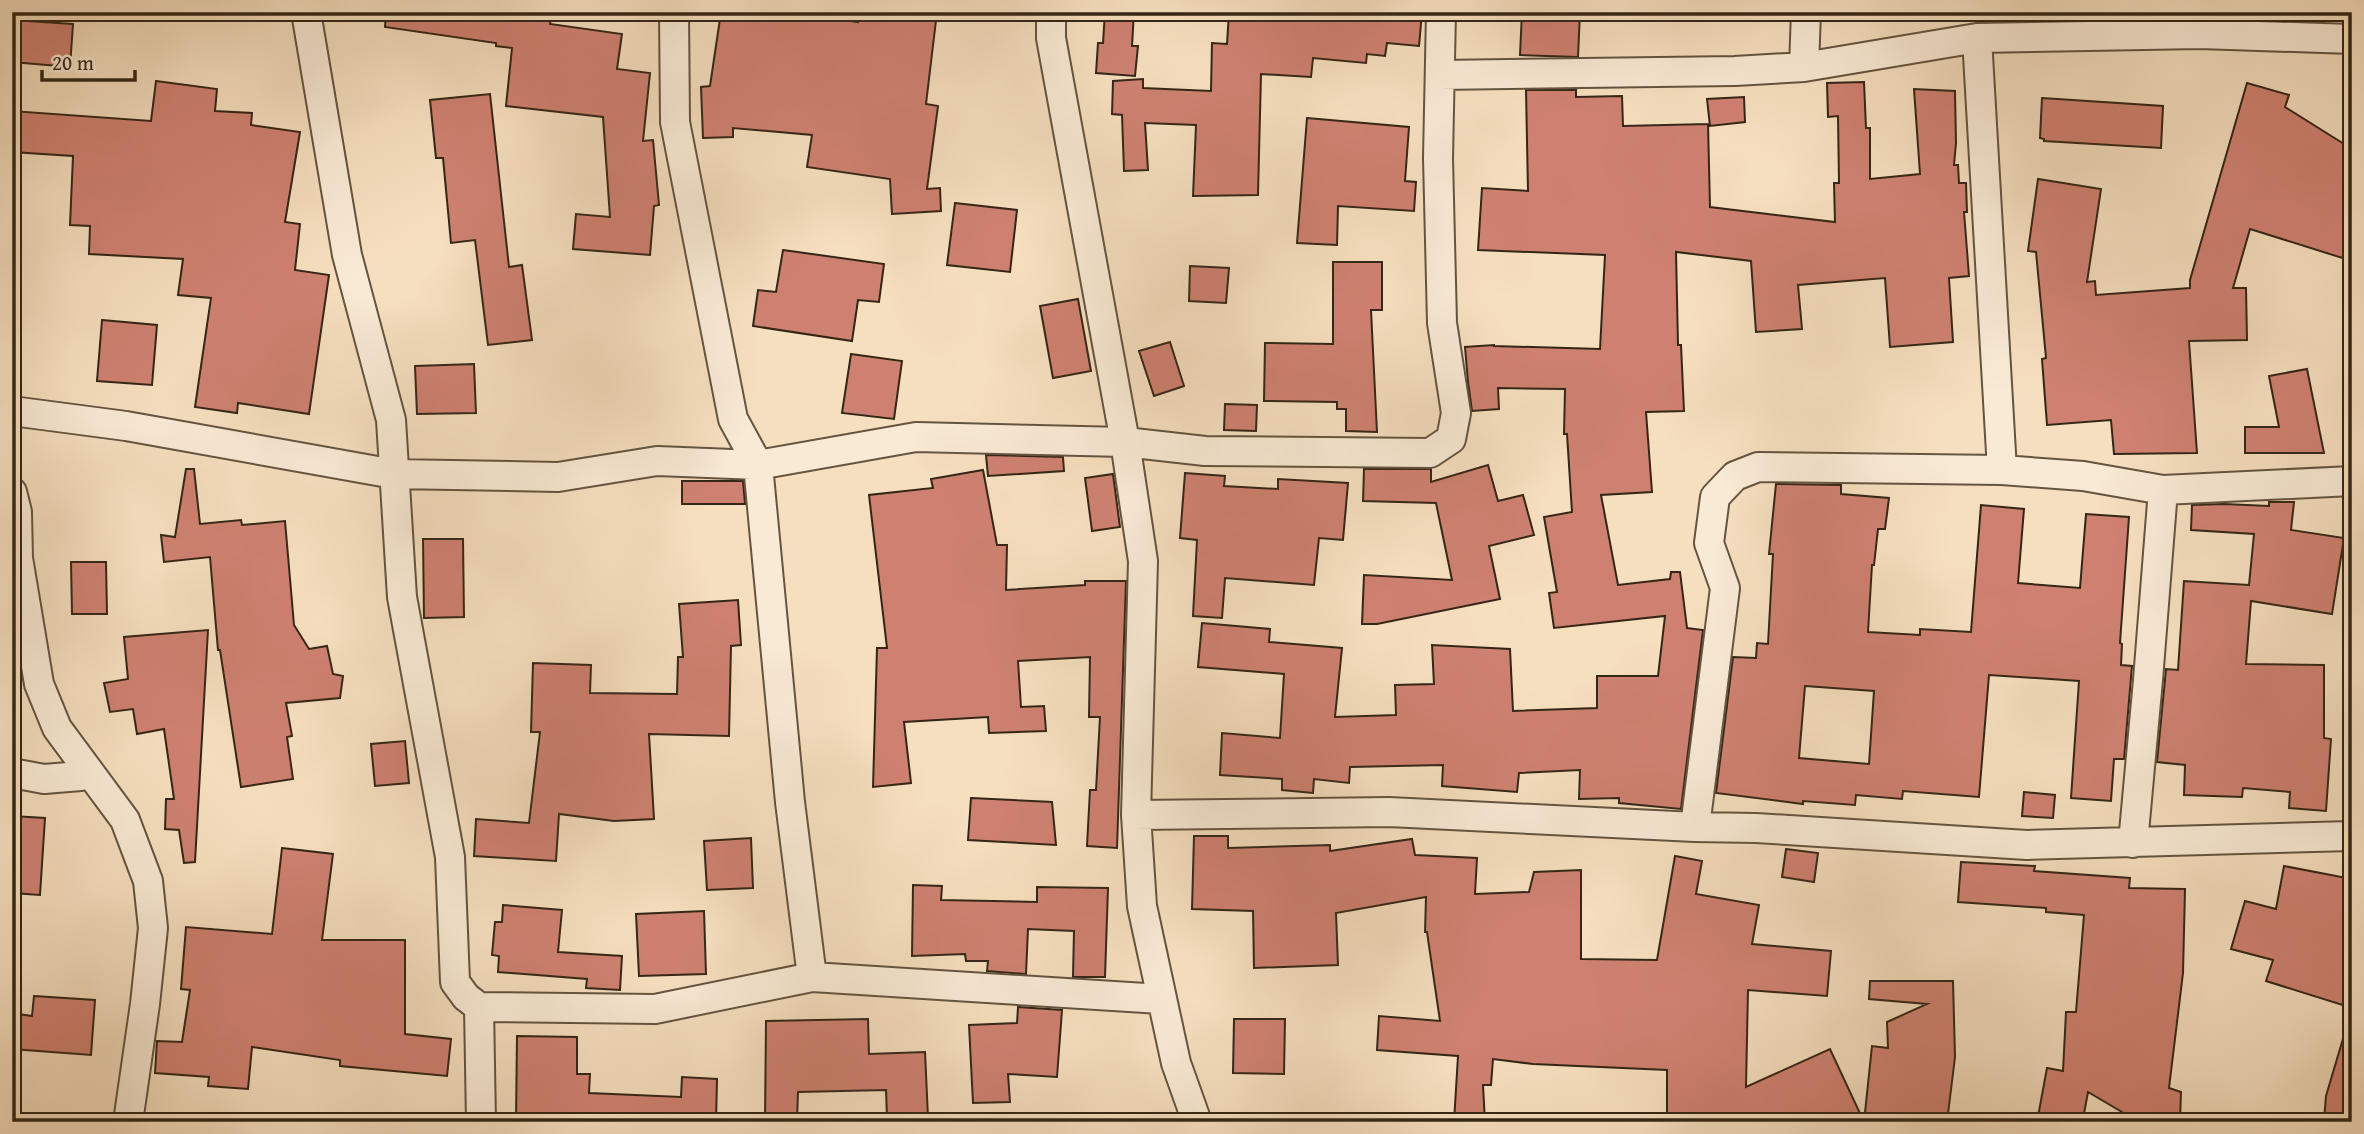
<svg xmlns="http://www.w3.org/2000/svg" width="2364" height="1134" viewBox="0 0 2364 1134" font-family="'Gentium Book Plus',serif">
	<rect width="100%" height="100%" fill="#f6dfbf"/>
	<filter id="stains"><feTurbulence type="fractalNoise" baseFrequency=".00286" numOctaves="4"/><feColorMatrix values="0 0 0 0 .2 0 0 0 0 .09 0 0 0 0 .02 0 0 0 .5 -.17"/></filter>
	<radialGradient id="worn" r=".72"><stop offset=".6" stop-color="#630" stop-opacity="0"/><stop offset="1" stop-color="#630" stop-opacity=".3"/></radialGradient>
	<path fill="#cf8171" stroke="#342616" stroke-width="2" fill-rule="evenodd" d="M 386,12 L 552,12 L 550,24 L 622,34 L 617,69 L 650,73 L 643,141 L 653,140 L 659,205 L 654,206 L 650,255 L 573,249 L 576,214 L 610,217 L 603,117 L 506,106 L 512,48 L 496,46 L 496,43 L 385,27 Z
		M 721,12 L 786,12 L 858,22 L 859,12 L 937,12 L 926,104 L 938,106 L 927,189 L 940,188 L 941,211 L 892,214 L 890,179 L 807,167 L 812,135 L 733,128 L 733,137 L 703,138 L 701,87 L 710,86 Z
		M 1105,12 L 1134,12 L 1132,46 L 1138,46 L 1135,76 L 1096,73 L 1098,43 L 1103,43 Z
		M 1229,12 L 1325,14 L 1325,12 L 1422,12 L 1419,46 L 1387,43 L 1385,56 L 1367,54 L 1366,63 L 1313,58 L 1311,77 L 1261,74 L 1258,195 L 1193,196 L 1196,125 L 1145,123 L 1148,170 L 1124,171 L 1122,115 L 1112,114 L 1113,81 L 1143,79 L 1143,88 L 1211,91 L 1212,43 L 1227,44 Z
		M 1522,12 L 1580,12 L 1578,57 L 1520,55 Z
		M 12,20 L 73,24 L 70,67 L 12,62 Z
		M 156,81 L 217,89 L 215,111 L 252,113 L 251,125 L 300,132 L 285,222 L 300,224 L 295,270 L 329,275 L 309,414 L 238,403 L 237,413 L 195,407 L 211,298 L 178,295 L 183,259 L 89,254 L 90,226 L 70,225 L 73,156 L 12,152 L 12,111 L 151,121 Z
		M 1864,82 L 1866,128 L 1870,128 L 1870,179 L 1920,174 L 1914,89 L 1955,91 L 1956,143 L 1954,165 L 1958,165 L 1959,183 L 1966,183 L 1967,212 L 1964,212 L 1969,276 L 1949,278 L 1953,342 L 1890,347 L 1885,278 L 1798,285 L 1802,329 L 1756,332 L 1751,261 L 1676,252 L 1678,345 L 1681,345 L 1684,411 L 1646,412 L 1652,492 L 1601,495 L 1618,585 L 1670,579 L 1671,572 L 1680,572 L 1687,628 L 1703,630 L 1681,809 L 1619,803 L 1619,798 L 1579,799 L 1580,770 L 1519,773 L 1517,792 L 1442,786 L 1443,765 L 1350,767 L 1349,783 L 1314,779 L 1313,793 L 1282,790 L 1282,779 L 1220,775 L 1222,733 L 1280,738 L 1284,674 L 1198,667 L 1202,623 L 1270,629 L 1269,642 L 1342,648 L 1335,717 L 1396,715 L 1395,685 L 1434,684 L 1432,645 L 1510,649 L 1513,711 L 1597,708 L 1597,676 L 1658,676 L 1665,616 L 1554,628 L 1549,593 L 1557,592 L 1544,517 L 1572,512 L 1567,434 L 1564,434 L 1565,389 L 1498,388 L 1499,409 L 1472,411 L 1468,382 L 1465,347 L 1494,345 L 1494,346 L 1600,349 L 1605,255 L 1478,250 L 1482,188 L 1528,191 L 1526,90 L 1576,90 L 1576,97 L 1622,96 L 1623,126 L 1708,124 L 1710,207 L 1835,222 L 1834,183 L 1839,183 L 1838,116 L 1828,117 L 1827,83 Z
		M 2247,83 L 2289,95 L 2285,107 L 2352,149 L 2352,261 L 2250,229 L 2233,288 L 2246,288 L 2247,340 L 2189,341 L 2197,453 L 2114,454 L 2111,420 L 2047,425 L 2042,359 L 2046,358 L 2036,252 L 2028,251 L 2038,179 L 2101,189 L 2087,282 L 2095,281 L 2096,295 L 2190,288 L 2190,280 Z
		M 490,94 L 509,267 L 522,265 L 532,340 L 488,345 L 475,240 L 451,243 L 443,158 L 436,158 L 430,100 Z
		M 1744,97 L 1745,122 L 1710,126 L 1707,99 Z
		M 2042,98 L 2163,106 L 2161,148 L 2044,141 L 2044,139 L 2040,138 Z
		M 1307,118 L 1409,127 L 1405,181 L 1416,182 L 1414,211 L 1338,206 L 1337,245 L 1297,243 Z
		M 955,203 L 1017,210 L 1010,272 L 947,265 Z
		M 783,250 L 884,264 L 879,302 L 858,300 L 852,341 L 753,326 L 758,290 L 776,292 Z
		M 1333,262 L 1382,262 L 1382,310 L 1371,310 L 1377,432 L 1346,431 L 1346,409 L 1337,409 L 1337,402 L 1264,401 L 1265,343 L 1333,344 Z
		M 1190,266 L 1229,268 L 1226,303 L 1189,301 Z
		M 1078,299 L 1091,371 L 1053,378 L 1040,306 Z
		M 102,320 L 157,325 L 152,385 L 97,381 Z
		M 1170,342 L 1184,386 L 1154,396 L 1139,351 Z
		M 851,354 L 902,361 L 894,419 L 842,413 Z
		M 474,364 L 476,413 L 417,414 L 415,366 Z
		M 2307,369 L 2324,453 L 2245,453 L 2245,427 L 2279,427 L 2269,376 Z
		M 1225,404 L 1257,405 L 1256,431 L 1224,430 Z
		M 986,455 L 1063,457 L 1064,471 L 988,476 Z
		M 1488,465 L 1498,501 L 1523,495 L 1534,535 L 1489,546 L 1500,599 L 1377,624 L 1362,624 L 1364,575 L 1452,580 L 1436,503 L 1363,501 L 1364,469 L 1431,469 L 1431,482 Z
		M 186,469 L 194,469 L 200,524 L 241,520 L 242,525 L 285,521 L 294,625 L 309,649 L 327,646 L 333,674 L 343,676 L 340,698 L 286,703 L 292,736 L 287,737 L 293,779 L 241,787 L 220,650 L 218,650 L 210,557 L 164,562 L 161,535 L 175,537 Z
		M 983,470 L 997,545 L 1007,545 L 1006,590 L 1085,585 L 1085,581 L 1126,581 L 1117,848 L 1087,846 L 1090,790 L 1096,790 L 1100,717 L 1089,717 L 1090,657 L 1018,661 L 1021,707 L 1044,706 L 1046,731 L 989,733 L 988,717 L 904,722 L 911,783 L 873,787 L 877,648 L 887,648 L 869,495 L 933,488 L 931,479 Z
		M 1185,473 L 1225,476 L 1224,486 L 1278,489 L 1278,479 L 1348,483 L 1343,540 L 1319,538 L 1314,585 L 1225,578 L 1222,618 L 1193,616 L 1197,540 L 1180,538 Z
		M 1113,474 L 1120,527 L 1092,531 L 1085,478 Z
		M 682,481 L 743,481 L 745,504 L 682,504 Z
		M 1776,484 L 1841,485 L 1841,494 L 1889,498 L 1885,529 L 1878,529 L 1874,565 L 1872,565 L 1868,632 L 1920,635 L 1920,629 L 1971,632 L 1981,505 L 2024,509 L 2018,583 L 2080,588 L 2086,514 L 2129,517 L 2120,643 L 2122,644 L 2121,665 L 2132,666 L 2124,759 L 2114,759 L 2111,801 L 2071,798 L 2079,681 L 1989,675 L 1979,797 L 1903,791 L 1902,799 L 1856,795 L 1855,805 L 1803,801 L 1803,804 L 1716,793 L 1733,657 L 1756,658 L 1757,643 L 1768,644 L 1773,554 L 1769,554 ZM 1805,686 L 1874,691 L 1869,764 L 1799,758 Z
		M 2269,502 L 2294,502 L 2291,530 L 2344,538 L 2332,614 L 2251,601 L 2246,664 L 2324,665 L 2324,738 L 2331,739 L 2326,811 L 2289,808 L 2290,792 L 2243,788 L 2242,797 L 2184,795 L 2185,765 L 2157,762 L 2166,669 L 2178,670 L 2184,581 L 2249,585 L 2254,534 L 2191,530 L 2192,505 L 2224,504 L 2269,506 Z
		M 423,539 L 463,539 L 464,617 L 424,618 Z
		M 71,562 L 106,562 L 107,614 L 72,614 Z
		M 738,600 L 741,645 L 731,646 L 729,736 L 649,734 L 654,819 L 614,821 L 559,814 L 556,861 L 474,856 L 476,819 L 529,823 L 540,732 L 531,732 L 533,663 L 591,665 L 590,693 L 677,694 L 678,657 L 683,657 L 679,604 Z
		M 208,630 L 195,862 L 184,863 L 179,830 L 165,829 L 166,799 L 174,799 L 164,729 L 137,734 L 133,709 L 110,712 L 104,683 L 128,679 L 124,637 Z
		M 405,741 L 409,783 L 375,786 L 371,744 Z
		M 2024,792 L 2055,795 L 2053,818 L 2022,816 Z
		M 971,798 L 1052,802 L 1056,845 L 968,840 Z
		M 12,816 L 45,818 L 40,895 L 12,893 Z
		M 1194,836 L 1228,836 L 1228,848 L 1330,845 L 1330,851 L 1412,839 L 1415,855 L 1477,858 L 1475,894 L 1529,892 L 1534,872 L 1581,870 L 1581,959 L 1657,960 L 1675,856 L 1702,861 L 1696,894 L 1759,905 L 1752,944 L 1831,951 L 1827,996 L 1748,990 L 1746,1087 L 1830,1049 L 1864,1122 L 1667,1122 L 1667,1070 L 1533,1064 L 1493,1059 L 1491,1085 L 1483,1085 L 1485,1122 L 1454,1122 L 1458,1056 L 1377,1050 L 1379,1016 L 1440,1021 L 1427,932 L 1425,932 L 1426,897 L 1336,913 L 1338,965 L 1254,968 L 1253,911 L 1192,909 Z
		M 751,838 L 753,888 L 707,890 L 704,841 Z
		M 282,848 L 333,854 L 322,940 L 405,940 L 405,1034 L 451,1039 L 447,1076 L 340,1066 L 340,1060 L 252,1047 L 248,1089 L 208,1086 L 209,1077 L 155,1073 L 157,1041 L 182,1042 L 190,990 L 181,989 L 186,927 L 272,934 Z
		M 1786,849 L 1818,853 L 1814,882 L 1782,877 Z
		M 1961,862 L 2035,866 L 2034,871 L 2130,878 L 2129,888 L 2185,889 L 2183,973 L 2169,1088 L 2181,1092 L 2180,1122 L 2139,1122 L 2088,1092 L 2083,1119 L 2071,1117 L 2070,1122 L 2037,1122 L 2047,1068 L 2063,1071 L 2066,1012 L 2076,1012 L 2084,915 L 2046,912 L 2046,908 L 1958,902 Z
		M 2284,866 L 2352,879 L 2352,1008 L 2266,981 L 2273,960 L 2231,949 L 2245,901 L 2276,909 Z
		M 913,885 L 942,886 L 941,900 L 1037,902 L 1037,887 L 1108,888 L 1105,977 L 1073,977 L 1074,931 L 1028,929 L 1026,974 L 987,971 L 988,961 L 966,961 L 965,954 L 912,956 Z
		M 503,905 L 562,910 L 558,952 L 622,956 L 620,990 L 586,988 L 587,979 L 498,972 L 499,956 L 492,955 L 495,922 L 502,922 Z
		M 704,911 L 706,974 L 639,976 L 636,914 Z
		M 1870,981 L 1953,981 L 1955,1057 L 1947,1122 L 1864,1122 L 1872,1046 L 1888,1048 L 1887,1022 L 1927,1004 L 1869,999 Z
		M 34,996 L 95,1000 L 91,1055 L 12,1049 L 12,1013 L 32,1016 Z
		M 1018,1007 L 1062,1010 L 1057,1077 L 1008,1074 L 1010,1102 L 973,1103 L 969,1025 L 1017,1023 Z
		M 868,1019 L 869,1054 L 925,1052 L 928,1117 L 887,1118 L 886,1090 L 798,1092 L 797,1122 L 765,1122 L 766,1021 Z
		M 1234,1019 L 1285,1019 L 1284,1074 L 1233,1073 Z
		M 2345,1032 L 2352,1033 L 2352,1122 L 2324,1120 L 2326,1096 Z
		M 517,1036 L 577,1037 L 577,1074 L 590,1074 L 589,1093 L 681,1097 L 682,1077 L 717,1079 L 716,1122 L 516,1122 Z"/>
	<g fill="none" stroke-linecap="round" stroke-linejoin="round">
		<defs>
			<path id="minor" d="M 306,12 L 347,255 L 391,420 L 402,597 L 450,857 L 455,982 L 466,997 L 479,1007 L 655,1009 L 812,977 L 1161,999
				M 674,12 L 675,122 L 733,419 L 758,465 L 790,802 L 812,977
				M 1051,12 L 1051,38 L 1125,442 L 1143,561 L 1136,815 L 1142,906 L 1176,1063 L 1197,1122
				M 1977,38 L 2002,470 L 2083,476 L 2163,490 L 2352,481
				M 1804,67 L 1806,12
				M 1440,75 L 1735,71 L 1804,67 L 1977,38 L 2200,34 L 2352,39
				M 12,411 L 126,426 L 394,474 L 558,477 L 657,461 L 758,465 L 916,437 L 1125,442 L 1205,451 L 1430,453 L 1451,439 L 1456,413 L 1442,323 L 1438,158 L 1441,12
				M 12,492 L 17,512 L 18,558 L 39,684 L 57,728 L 125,820 L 148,881 L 153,928 L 145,1004 L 128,1122
				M 12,773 L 44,779 L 81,776 L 84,765
				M 1136,815 L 1389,812 L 1695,827 L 1756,828 L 2027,845 L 2352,836
				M 1695,827 L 1725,588 L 1709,543 L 1715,497 L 1735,476 L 1758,467 L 2002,470
				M 2133,843 L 2148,680 L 2163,490
				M 479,1007 L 481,1122"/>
		</defs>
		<use href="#minor" stroke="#645440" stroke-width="32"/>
		<use href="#minor" stroke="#f9ead5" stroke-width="28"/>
	</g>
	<rect width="2364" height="1134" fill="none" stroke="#f6dfbf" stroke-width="42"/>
	<rect x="14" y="14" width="2336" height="1106" fill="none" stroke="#342616" stroke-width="3.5"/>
	<rect x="21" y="21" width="2322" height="1092" fill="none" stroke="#342616" stroke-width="2"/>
	<path d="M42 70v10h93v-10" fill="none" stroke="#342616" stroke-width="3.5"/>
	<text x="52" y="70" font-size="21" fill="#342616" stroke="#f9ead5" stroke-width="5" paint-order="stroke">20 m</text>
	<rect width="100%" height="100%" filter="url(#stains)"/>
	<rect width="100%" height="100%" fill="url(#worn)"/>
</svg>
